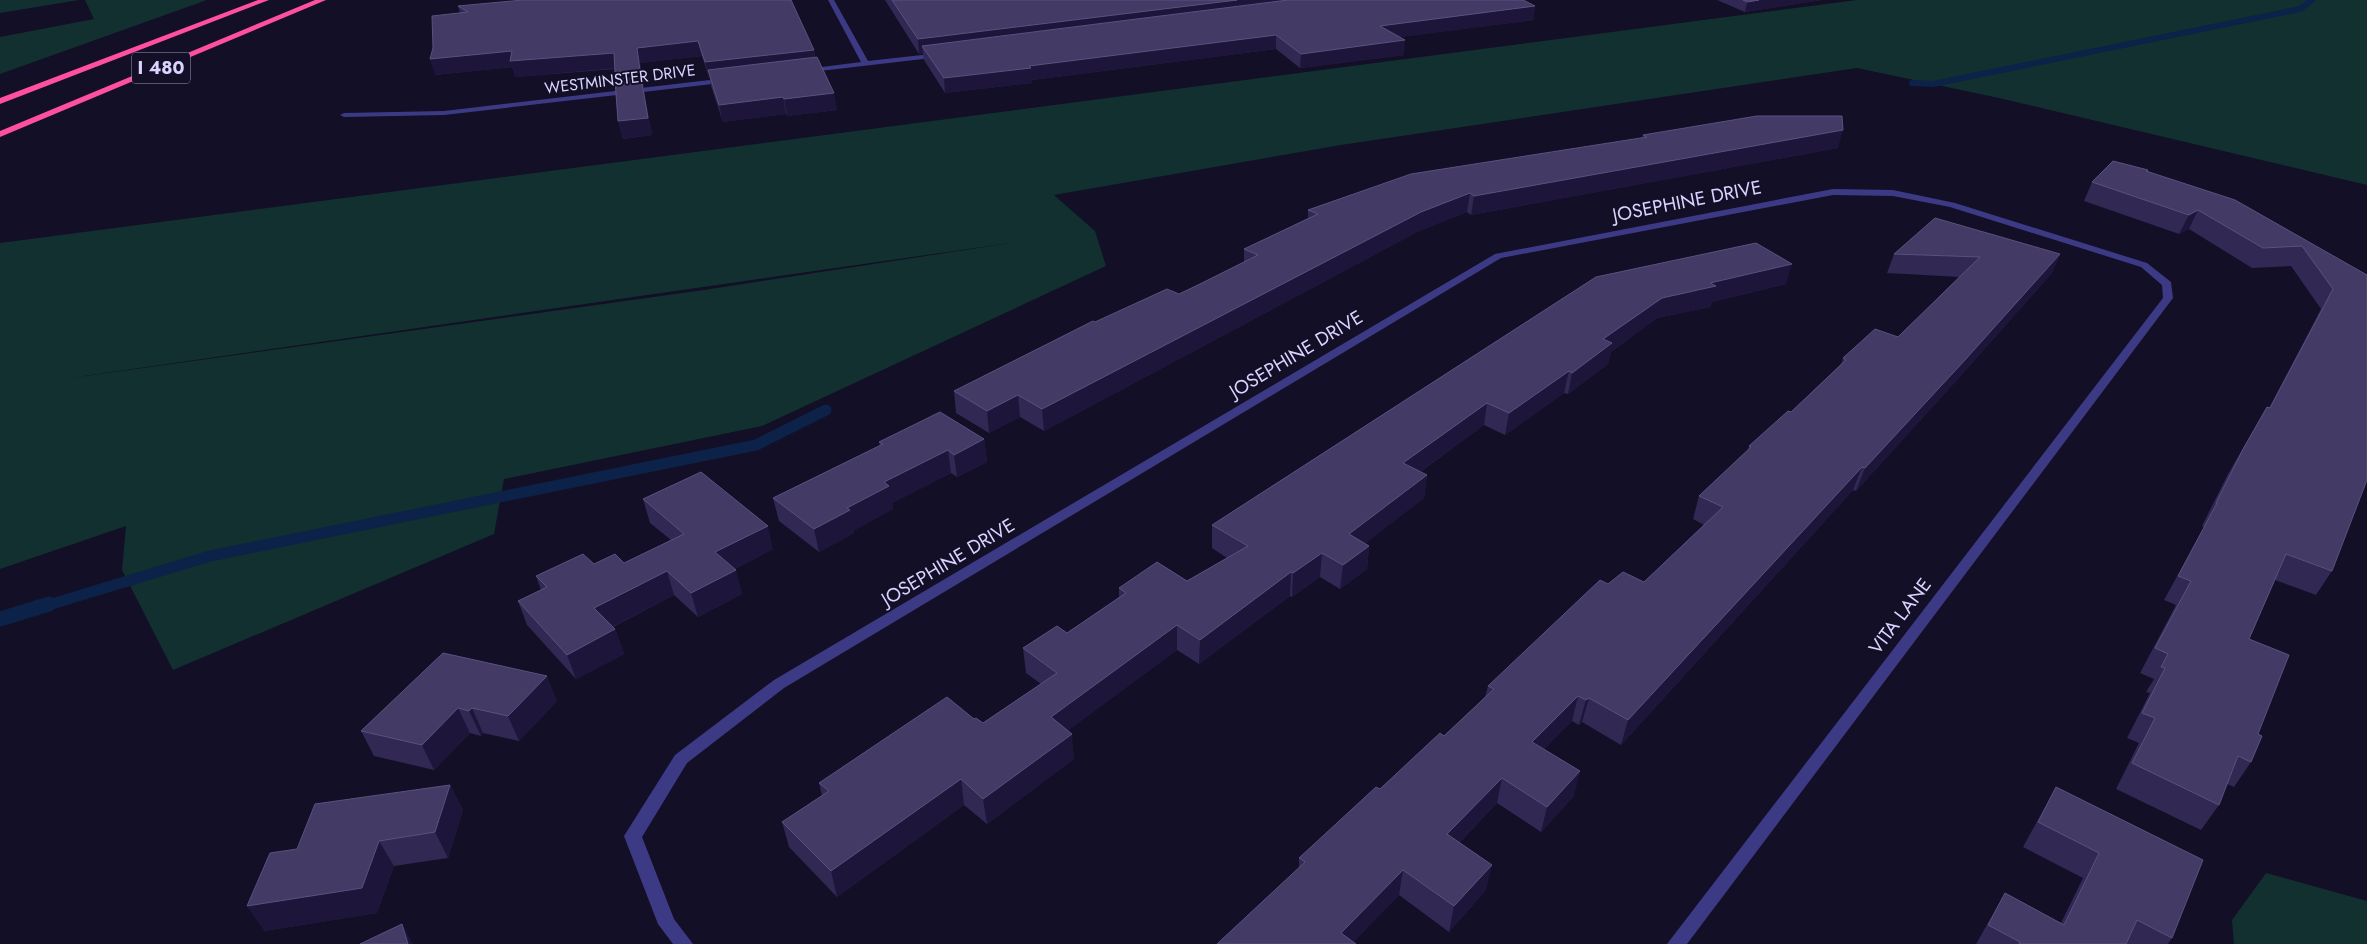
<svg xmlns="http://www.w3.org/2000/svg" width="2367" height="944" viewBox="0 0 2367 944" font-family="Jost,sans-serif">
	<rect width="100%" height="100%" fill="#130f26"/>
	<path fill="#12302f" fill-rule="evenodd" d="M 0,0 L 79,0 L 0,13 Z
		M 85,0 L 207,0 L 0,74 L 0,37 L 94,19 Z
		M 1857,0 L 2367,0 L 2367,185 L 1999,98 L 1857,68 L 1341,145 L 1054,195 L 1095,231 L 1106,266 L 762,426 L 504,479 L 494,534 L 173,670 L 122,570 L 126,526 L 0,569 L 0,243 ZM 1017,242 L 704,290 L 56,380 Z
		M 2266,873 L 2367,901 L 2367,944 L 2234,944 L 2232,920 Z"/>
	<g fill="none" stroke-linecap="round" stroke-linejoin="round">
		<path stroke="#0c2248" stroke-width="6" d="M 1912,83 L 1933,84 L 2300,9 L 2312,0"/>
		<path stroke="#0c2248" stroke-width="11" d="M 45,606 L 210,556 L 756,445 L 826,410"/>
		<path stroke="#0c2248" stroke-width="15" d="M 0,619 L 49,604"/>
		<path fill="#3d3a85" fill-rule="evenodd" d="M 828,0 L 834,0 L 868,61 L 940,53 L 944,55 L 940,57 L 803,73 L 803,69 L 806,69 L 861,62 Z
			M 727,78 L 730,78 L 730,82 L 444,115 L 344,117 L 340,115 L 344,113 L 444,111 Z
			M 1833,189 L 1893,190 L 1955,203 L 2147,263 L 2171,282 L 2173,298 L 1687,944 L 1667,944 L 2163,298 L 2162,285 L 2141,267 L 1950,207 L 1893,196 L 1833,195 L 1501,258 L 784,688 L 687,763 L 642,837 L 674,919 L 693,944 L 673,944 L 658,924 L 624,836 L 675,755 L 774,680 L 1495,254 Z"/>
		<path fill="#ff4fa3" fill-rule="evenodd" d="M 258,0 L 269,0 L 0,104 L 0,98 Z
			M 315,0 L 326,0 L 0,137 L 0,131 Z"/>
	</g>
	<path fill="#312854" d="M 885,0 L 1523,0 L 1535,6 L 1533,20 L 1399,37 L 1404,55 L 1300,68 L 1276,49 L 1032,80 L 1032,83 L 945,93 L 924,60 L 923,53 L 919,54 Z
		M 1717,0 L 1822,0 L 1745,12 Z
		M 458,6 L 814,50 L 815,57 L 837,110 L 787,116 L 786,114 L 723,122 L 711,86 L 710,78 L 709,78 L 702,56 L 640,63 L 644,86 L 643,86 L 652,135 L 623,139 L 618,121 L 617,80 L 615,69 L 515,77 L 512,67 L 435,75 L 460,13 Z
		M 1643,135 L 1838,148 L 1471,215 L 1467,212 L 1419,231 L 1044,431 L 1020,417 L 989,433 L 956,413 L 954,391 L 1095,322 L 1179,294 L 1244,262 L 1244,249 L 1308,218 L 1308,210 L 1642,138 Z
		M 2147,171 L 2367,275 L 2332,571 L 2316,595 L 2275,580 L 2249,639 L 2258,734 L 2251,762 L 2234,787 L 2227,784 L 2219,805 L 2201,830 L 2116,789 L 2139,743 L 2127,738 L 2150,693 L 2146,692 L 2154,679 L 2140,673 L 2176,605 L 2164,600 L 2204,527 L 2202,526 L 2228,474 L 2267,407 L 2269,408 L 2321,309 L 2291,266 L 2252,268 L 2189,229 L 2179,234 L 2084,201 L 2092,182 Z
		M 1894,254 L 2060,254 L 2052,273 L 1956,381 L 1856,491 L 1853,490 L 1621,745 L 1582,722 L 1579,725 L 1572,721 L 1544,749 L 1574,796 L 1541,832 L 1497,803 L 1459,843 L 1486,890 L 1449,932 L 1399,895 L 1353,942 L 1217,944 L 1299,868 L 1299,858 L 1380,789 L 1444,736 L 1485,697 L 1488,686 L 1608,584 L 1644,582 L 1704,525 L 1693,519 L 1699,496 L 1748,450 L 1749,446 L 1791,412 L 1841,364 L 1843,358 L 1898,337 L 1960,277 L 1887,273 Z
		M 1596,277 L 1786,284 L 1712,302 L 1710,307 L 1657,318 L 1611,352 L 1608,364 L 1568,394 L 1564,393 L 1505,435 L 1484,425 L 1420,472 L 1427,475 L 1424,498 L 1365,543 L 1369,546 L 1367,569 L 1340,589 L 1320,577 L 1292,597 L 1290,596 L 1199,664 L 1177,650 L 1068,730 L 1074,759 L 987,824 L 964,805 L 837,897 L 789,847 L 782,822 L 822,796 L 819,783 L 974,719 L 983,723 L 1041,684 L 1026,673 L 1023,648 L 1067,633 L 1119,597 L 1119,588 L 1187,581 L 1227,558 L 1212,548 L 1212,525 Z
		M 984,439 L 987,462 L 957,477 L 951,473 L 892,503 L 893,509 L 854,530 L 854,533 L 819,552 L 779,521 L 773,498 L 880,446 L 879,442 Z
		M 643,499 L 773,549 L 735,569 L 742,594 L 698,617 L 674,595 L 613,627 L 615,629 L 624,654 L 576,679 L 527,625 L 518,601 L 541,590 L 536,576 L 594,564 L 624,563 L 671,540 L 650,523 Z
		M 443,653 L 557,701 L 519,741 L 483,733 L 481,736 L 470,733 L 434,770 L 374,756 L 361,731 Z
		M 450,785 L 463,810 L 448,858 L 394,866 L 377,913 L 264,931 L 297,849 Z
		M 2056,787 L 2172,938 L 2168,944 L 1976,944 L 2005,893 L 2061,923 L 2083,878 L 2023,847 Z"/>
	<path fill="#1d163a" d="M 1237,0 L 1344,0 L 922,46 L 923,53 L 919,54 L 918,39 Z
		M 1759,0 L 1822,0 L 1745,12 L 1747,2 Z
		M 1535,6 L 1533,20 L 1378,40 L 1380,26 Z
		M 1276,35 L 1276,49 L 1032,80 L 1032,83 L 945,93 L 944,78 L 1029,66 Z
		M 1405,40 L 1404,55 L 1300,68 L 1301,54 Z
		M 698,41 L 702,56 L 640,63 L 644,86 L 643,86 L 652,135 L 623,139 L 618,121 L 619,89 L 615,72 L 637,48 Z
		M 814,50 L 816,65 L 708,70 L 710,78 L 709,78 L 705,62 Z
		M 512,51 L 614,53 L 618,68 L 515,77 L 512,67 L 435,75 L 430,59 Z
		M 834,93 L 837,110 L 787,116 L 784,99 Z
		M 783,97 L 786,114 L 723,122 L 719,105 Z
		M 1843,130 L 1838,148 L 1471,215 L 1474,196 Z
		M 1470,193 L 1467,212 L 1419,231 L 1044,431 L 1042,409 L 1421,212 Z
		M 2198,210 L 2189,229 L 2179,234 L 2189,215 Z
		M 2060,254 L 2052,273 L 1956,381 L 1856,491 L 1865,468 Z
		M 1792,264 L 1786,284 L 1712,302 L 1710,307 L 1657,318 L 1611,352 L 1608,364 L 1568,394 L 1572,373 L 1603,339 L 1662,298 L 1710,283 Z
		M 1569,371 L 1564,393 L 1505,435 L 1509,413 Z
		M 1018,395 L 1020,417 L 989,433 L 987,411 Z
		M 1487,403 L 1484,425 L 1400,486 L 1403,463 Z
		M 984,439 L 987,462 L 957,477 L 954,455 Z
		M 948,450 L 951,473 L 892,503 L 893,509 L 854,530 L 854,533 L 819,552 L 814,529 L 847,508 L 884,482 Z
		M 1862,467 L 1853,490 L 1621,745 L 1628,720 Z
		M 1427,475 L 1424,498 L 1347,558 L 1349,534 Z
		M 768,526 L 773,549 L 721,576 L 715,552 Z
		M 1369,546 L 1367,569 L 1340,589 L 1343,565 Z
		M 1322,553 L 1320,577 L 1292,597 L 1293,573 Z
		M 736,570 L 742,594 L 698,617 L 691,593 Z
		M 667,571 L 674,595 L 602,632 L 594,608 Z
		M 1291,572 L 1290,596 L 1199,664 L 1200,640 Z
		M 1177,625 L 1177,650 L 1053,742 L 1051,717 Z
		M 615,629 L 624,654 L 576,679 L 567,655 Z
		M 547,676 L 557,701 L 519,741 L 508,716 Z
		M 1578,696 L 1572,721 L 1527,767 L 1532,742 Z
		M 1589,698 L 1582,722 L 1579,725 L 1586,700 Z
		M 458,708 L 470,733 L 434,770 L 422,745 Z
		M 472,708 L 483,733 L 481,736 L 469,711 Z
		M 1072,734 L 1074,759 L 987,824 L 983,799 Z
		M 1580,771 L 1574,796 L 1541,832 L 1547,807 Z
		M 1502,778 L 1497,803 L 1442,860 L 1447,834 Z
		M 961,779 L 964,805 L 837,897 L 831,871 Z
		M 450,785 L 463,810 L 448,858 L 435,832 Z
		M 379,841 L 394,866 L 377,913 L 264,931 L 247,906 Z
		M 1492,865 L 1486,890 L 1449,932 L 1454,906 Z
		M 1403,870 L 1399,895 L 1352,944 L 1341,933 Z
		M 402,924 L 413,944 L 408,944 Z"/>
	<path fill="#433a66" stroke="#5a527e" d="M 523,0 L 791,0 L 814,50 L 705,62 L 698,41 L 637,48 L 640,70 L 615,72 L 614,53 L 510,61 L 512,51 L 430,59 L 433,48 L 432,16 L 468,12 L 458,6 Z
		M 892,0 L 1237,0 L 918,39 Z
		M 1288,0 L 1523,0 L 1535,6 L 1380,26 L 1405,40 L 1301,54 L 1276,35 L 1029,66 L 1031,68 L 944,78 L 922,46 Z
		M 1743,0 L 1759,0 L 1747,2 Z
		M 817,57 L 834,93 L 784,99 L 783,97 L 719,105 L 708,70 Z
		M 641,77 L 648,118 L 618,121 L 615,80 Z
		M 1757,116 L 1842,116 L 1843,130 L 1474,196 L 1470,193 L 1421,212 L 1042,409 L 1018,395 L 987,411 L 954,391 L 1093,321 L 1095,322 L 1167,289 L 1179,294 L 1198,285 L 1258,255 L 1244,249 L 1318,214 L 1308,210 L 1411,174 L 1647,137 L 1643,135 Z
		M 2113,161 L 2148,170 L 2146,171 L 2235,200 L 2367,275 L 2367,480 L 2332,571 L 2286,554 L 2249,639 L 2289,655 L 2258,734 L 2262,736 L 2251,762 L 2238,756 L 2219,805 L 2132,763 L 2155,718 L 2142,713 L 2165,668 L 2161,667 L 2168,654 L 2155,648 L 2191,581 L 2178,576 L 2217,503 L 2216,503 L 2242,451 L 2267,407 L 2270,408 L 2333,289 L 2302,246 L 2263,248 L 2198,210 L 2189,215 L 2092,182 Z
		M 1935,218 L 2060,254 L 1965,360 L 1865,468 L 1862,467 L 1628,720 L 1589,698 L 1586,700 L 1578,696 L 1532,742 L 1580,771 L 1547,807 L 1502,778 L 1447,834 L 1492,865 L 1454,906 L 1403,870 L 1341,933 L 1356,944 L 1217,944 L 1305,862 L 1299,858 L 1376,787 L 1380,789 L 1440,733 L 1444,736 L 1494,689 L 1488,686 L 1600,580 L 1608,584 L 1623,572 L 1644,582 L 1723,507 L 1699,496 L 1751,447 L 1749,446 L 1788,411 L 1791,412 L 1846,360 L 1843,358 L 1875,329 L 1898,337 L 1980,257 L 1894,254 Z
		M 1756,243 L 1792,264 L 1710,283 L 1716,286 L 1662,298 L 1603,339 L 1612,343 L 1572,373 L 1569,371 L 1509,413 L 1487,403 L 1403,463 L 1427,475 L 1349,534 L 1369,546 L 1343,565 L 1322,553 L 1293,573 L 1291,572 L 1200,640 L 1177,625 L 1051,717 L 1072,734 L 983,799 L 961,779 L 831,871 L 782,822 L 829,791 L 819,783 L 947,697 L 974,719 L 976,718 L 983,723 L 1057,673 L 1023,648 L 1057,626 L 1067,633 L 1126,593 L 1119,588 L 1157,562 L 1187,581 L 1248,546 L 1212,525 L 1596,277 Z
		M 940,412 L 984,439 L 954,455 L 948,450 L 884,482 L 889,486 L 847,508 L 850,510 L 814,529 L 773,498 L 883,444 L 879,442 Z
		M 701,472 L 768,526 L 715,552 L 736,570 L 691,593 L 667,571 L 594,608 L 615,629 L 567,655 L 518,601 L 547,587 L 536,576 L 583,554 L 594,564 L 615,554 L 624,563 L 684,534 L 643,499 Z
		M 443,653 L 547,676 L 508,716 L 472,708 L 469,711 L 458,708 L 422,745 L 361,731 Z
		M 450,785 L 435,832 L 379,841 L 362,888 L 247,906 L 270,853 L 297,849 L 315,804 Z
		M 2056,787 L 2203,860 L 2172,938 L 2137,920 L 2126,944 L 2019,944 L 2020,942 L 1988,925 L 2005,893 L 2064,925 L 2099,853 L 2038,822 Z
		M 402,924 L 408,944 L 360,944 Z"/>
	<g text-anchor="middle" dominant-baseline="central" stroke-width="4" stroke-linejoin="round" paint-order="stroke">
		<g font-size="16" fill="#d9d4ff" stroke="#130f26">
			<text transform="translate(620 79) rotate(-7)">WESTMINSTER DRIVE</text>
		</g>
		<rect fill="#130f26" stroke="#9e99be" stroke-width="1" x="132" y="52.5" width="58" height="31" rx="4"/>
		<g font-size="18" font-weight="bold" fill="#d9d4ff">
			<text x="161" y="68">I 480</text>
		</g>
		<g font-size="19" fill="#d9d4ff" stroke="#130f26">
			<text transform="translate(1687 201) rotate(-11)">JOSEPHINE DRIVE</text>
			<text transform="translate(1296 354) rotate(-31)">JOSEPHINE DRIVE</text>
			<text transform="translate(948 562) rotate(-31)">JOSEPHINE DRIVE</text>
			<text transform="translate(1900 616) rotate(-53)">VITA LANE</text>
		</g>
	</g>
</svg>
